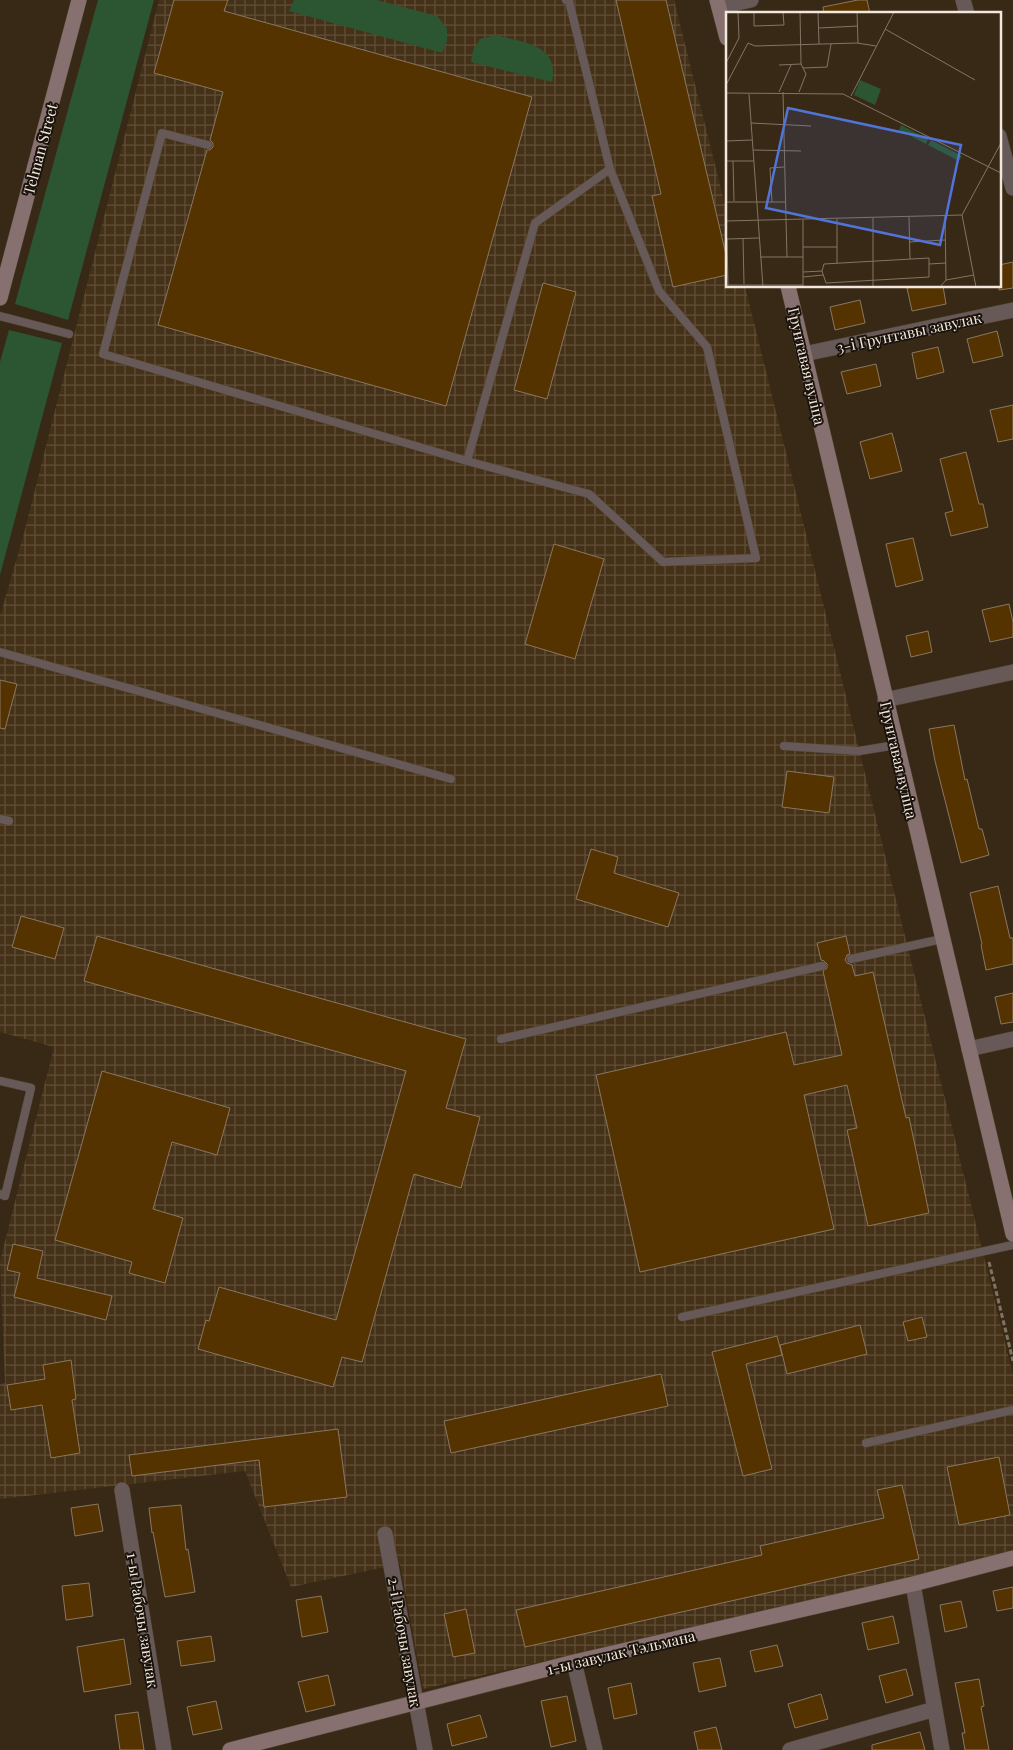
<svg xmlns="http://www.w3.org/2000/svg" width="1013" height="1750" viewBox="0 0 1013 1750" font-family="'Playfair Display',serif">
	<defs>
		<pattern id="industrial-grid" width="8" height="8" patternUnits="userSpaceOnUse" patternTransform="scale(1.25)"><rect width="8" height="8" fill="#453118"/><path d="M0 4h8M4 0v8" fill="none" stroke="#604f39"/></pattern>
	</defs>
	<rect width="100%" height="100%" fill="#382916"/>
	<path fill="url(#industrial-grid)" d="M 159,0 L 674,0 L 727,213 L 727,286 L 745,286 L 1013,1375 L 1013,1554 L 423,1689 L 400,1564 L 291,1587 L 245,1471 L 0,1499 L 0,1384 L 5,1383 L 0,1261 L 54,1047 L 0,1032 L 0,616 L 23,537 Z"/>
	<path fill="#2b5631" d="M 98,0 L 154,0 L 68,320 L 15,304 Z
		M 294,0 L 377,0 L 437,16 L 447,28 L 447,41 L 442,53 L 289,11 Z
		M 496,35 C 523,43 560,44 552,82 L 471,62 L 473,50 L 480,39 Z
		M 9,330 L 62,343 L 0,575 L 0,362 Z"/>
	<path fill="#543300" stroke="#897762" d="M 174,0 L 228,0 L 224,11 L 532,97 L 446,406 L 158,325 L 207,150 L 210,150 L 213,147 L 213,143 L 210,140 L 223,92 L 154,73 Z
		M 616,0 L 666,0 L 727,259 L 727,275 L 673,287 L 652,196 L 661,194 Z
		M 858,0 L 867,0 L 870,14 L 824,14 L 823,7 Z
		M 1013,262 L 1013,288 L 999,290 L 999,265 Z
		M 543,283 L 576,292 L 547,399 L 514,390 Z
		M 918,286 L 943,286 L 946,304 L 912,311 L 907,288 Z
		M 860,300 L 865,323 L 835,330 L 830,307 Z
		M 997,331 L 1003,356 L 973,363 L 967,339 Z
		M 938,347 L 944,372 L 917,379 L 912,353 Z
		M 876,364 L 881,386 L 847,394 L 841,372 Z
		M 1013,405 L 1013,439 L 998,442 L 990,410 Z
		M 892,433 L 902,471 L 870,479 L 860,442 Z
		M 966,452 L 979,504 L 983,504 L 988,527 L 951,536 L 945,513 L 953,511 L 940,459 Z
		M 913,538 L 923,580 L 896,587 L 886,544 Z
		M 554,544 L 604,559 L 575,659 L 525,644 Z
		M 1009,604 L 1013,622 L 1013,637 L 990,642 L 982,610 Z
		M 928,631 L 932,652 L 911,657 L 906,636 Z
		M 0,680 L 17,684 L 5,729 L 0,728 Z
		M 954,725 L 965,780 L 967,779 L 979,829 L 982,829 L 989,855 L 961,863 L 935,761 L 929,729 Z
		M 787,771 L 834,777 L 829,813 L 782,807 Z
		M 591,849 L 618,857 L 614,873 L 679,893 L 668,927 L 576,899 Z
		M 998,886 L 1010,938 L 1013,938 L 1013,964 L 986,970 L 981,945 L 982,944 L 970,893 Z
		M 21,916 L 64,928 L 55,959 L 12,947 Z
		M 97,936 L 466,1039 L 446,1108 L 480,1117 L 461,1188 L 414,1174 L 362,1362 L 342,1357 L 333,1387 L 198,1349 L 206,1320 L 209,1321 L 219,1287 L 336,1320 L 406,1071 L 84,981 Z
		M 846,936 L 850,954 L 847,955 L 845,960 L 847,963 L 852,965 L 855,976 L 873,972 L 906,1118 L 909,1117 L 929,1213 L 868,1226 L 847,1130 L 857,1128 L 847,1085 L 804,1095 L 834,1229 L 640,1272 L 596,1075 L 786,1032 L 794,1065 L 842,1055 L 823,971 L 827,968 L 827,964 L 824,961 L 821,960 L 817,943 Z
		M 1013,993 L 1013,1022 L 1001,1024 L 995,997 Z
		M 102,1071 L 230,1108 L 217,1155 L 172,1142 L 153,1209 L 183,1218 L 165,1283 L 129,1273 L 132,1262 L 55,1240 Z
		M 13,1244 L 43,1251 L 37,1278 L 112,1296 L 106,1320 L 14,1297 L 20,1273 L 7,1270 Z
		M 922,1317 L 927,1337 L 908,1341 L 903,1322 Z
		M 860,1325 L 867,1354 L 787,1374 L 780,1345 Z
		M 777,1336 L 782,1355 L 746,1364 L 772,1469 L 743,1476 L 712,1352 Z
		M 71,1360 L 76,1399 L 72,1400 L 80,1453 L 51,1458 L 42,1405 L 11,1410 L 7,1385 L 45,1379 L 43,1365 Z
		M 661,1374 L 668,1406 L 451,1453 L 444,1421 Z
		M 338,1429 L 347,1497 L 264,1507 L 259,1460 L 132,1476 L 129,1455 Z
		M 999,1457 L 1010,1515 L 959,1525 L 947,1467 Z
		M 902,1485 L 919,1559 L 525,1647 L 516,1610 L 762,1555 L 760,1546 L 884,1518 L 877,1490 Z
		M 98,1504 L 103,1531 L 75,1536 L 71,1508 Z
		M 181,1505 L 186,1550 L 188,1549 L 195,1592 L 165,1597 L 153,1532 L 152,1533 L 149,1508 Z
		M 89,1583 L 93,1616 L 66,1620 L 62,1586 Z
		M 1013,1587 L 1013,1608 L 997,1611 L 993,1591 Z
		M 321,1596 L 328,1632 L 302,1637 L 296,1600 Z
		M 961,1601 L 967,1627 L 945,1632 L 940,1605 Z
		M 466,1609 L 475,1653 L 453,1657 L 444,1614 Z
		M 893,1616 L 899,1643 L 868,1650 L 862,1623 Z
		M 211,1636 L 215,1661 L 181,1666 L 177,1641 Z
		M 124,1639 L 131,1684 L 84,1692 L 77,1647 Z
		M 777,1645 L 783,1666 L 755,1672 L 750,1651 Z
		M 720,1658 L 726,1686 L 699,1692 L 693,1663 Z
		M 906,1669 L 913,1695 L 886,1703 L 879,1676 Z
		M 328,1675 L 335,1705 L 306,1712 L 298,1682 Z
		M 979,1679 L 984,1706 L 981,1707 L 989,1750 L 965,1750 L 962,1733 L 965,1733 L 955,1683 Z
		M 631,1683 L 637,1714 L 614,1719 L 608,1688 Z
		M 821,1694 L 828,1719 L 795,1728 L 788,1704 Z
		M 567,1696 L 576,1741 L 551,1747 L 541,1701 Z
		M 216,1701 L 222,1729 L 193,1735 L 187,1707 Z
		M 138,1712 L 144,1750 L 120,1750 L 115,1715 Z
		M 480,1715 L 487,1737 L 452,1746 L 447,1724 Z
		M 716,1727 L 722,1750 L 698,1750 L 694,1732 Z
		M 920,1732 L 925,1750 L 872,1750 L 872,1745 Z"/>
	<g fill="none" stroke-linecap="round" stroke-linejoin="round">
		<defs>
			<path id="service" d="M 566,0 L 569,1 L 610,169 L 659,291 L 707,347 L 756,558 L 663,562 L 589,494 L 467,461 L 535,223 L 610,169
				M 208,145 L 162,133 L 103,354 L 467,461
				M 0,316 L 69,334
				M 0,652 L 451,779
				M 784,746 L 859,751 L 896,745
				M 0,819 L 9,821
				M 851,959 L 942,939
				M 501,1039 L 822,966
				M 0,1081 L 31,1088 L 5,1196 L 0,1194
				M 682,1317 L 1013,1245
				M 866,1443 L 1013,1410"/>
			<path id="minor" d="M 963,0 L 967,14
				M 719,7 L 751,0
				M 999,136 L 1013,188
				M 804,354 L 1013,310
				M 885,700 L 1013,672
				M 969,1049 L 1013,1039
				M 122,1490 L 164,1750
				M 385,1534 L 425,1750
				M 913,1584 L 942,1750
				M 574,1662 L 595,1750
				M 790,1750 L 935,1709"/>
			<path id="secondary" d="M 717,0 L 727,38
				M 788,286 L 1013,1234
				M 0,298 L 79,0
				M 230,1750 L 574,1662 L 913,1584 L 1013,1558"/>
		</defs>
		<use href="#service" stroke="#524432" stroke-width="9"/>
		<use href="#minor" stroke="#524432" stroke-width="16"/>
		<use href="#secondary" stroke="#524432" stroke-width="16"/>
		<path stroke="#807363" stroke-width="3" stroke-dasharray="5 2.5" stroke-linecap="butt" d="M 989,1262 L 1013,1361"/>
		<use href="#service" stroke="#665958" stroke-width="8"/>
		<use href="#minor" stroke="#665958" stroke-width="15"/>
		<use href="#secondary" stroke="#867170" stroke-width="15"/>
	</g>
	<g text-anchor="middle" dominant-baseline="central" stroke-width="4" stroke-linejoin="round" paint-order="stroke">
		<g font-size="15" fill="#f2e7dc" stroke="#1a130b">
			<text transform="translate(40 149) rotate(-75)">Telman Street</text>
			<text transform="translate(909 332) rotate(-12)">3-і Грунтавы завулак</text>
			<text transform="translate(807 366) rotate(77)">Грунтавая вуліца</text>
			<text transform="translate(899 760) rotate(77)">Грунтавая вуліца</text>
			<text transform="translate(143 1620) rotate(81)">1-ы Рабочы завулак</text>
			<text transform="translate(405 1642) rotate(80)">2-і Рабочы завулак</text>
			<text transform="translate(621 1652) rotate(-13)">1-ы завулак Тэльмана</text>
		</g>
	</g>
	<g transform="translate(726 12)">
		<rect width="275" height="275" fill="#382916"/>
		<path d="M 175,113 L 202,127 L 200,132 L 173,118 ZM 205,128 L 236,144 L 233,149 L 202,133 Z" fill="#2b5631"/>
		<path d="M 134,68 L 155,77 L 149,93 L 128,83 Z" fill="#2b5631"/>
		<path fill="none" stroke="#827565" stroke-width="1" d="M 28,0 L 28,14 L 58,13 L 57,0M 92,0 L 93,32M 131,0 L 132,31M 93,16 L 132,14M 159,17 L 249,68M 0,51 L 13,26 L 12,0M 53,53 L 75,52M 77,56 L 101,55 L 105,32M 0,73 L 22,31 L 29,34 L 131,31 L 150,34M 53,80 L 65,53M 57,80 L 60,208M 73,80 L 80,62 L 75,52 L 74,0M 0,81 L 117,82 L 275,161M 23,82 L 37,275M 125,84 L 168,0M 25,111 L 85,114M 0,129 L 26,128M 27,138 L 75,139M 0,149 L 28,149M 7,149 L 8,189M 262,155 L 275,131M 0,190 L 59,190M 46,190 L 44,156 L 58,155M 236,203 L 250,275M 183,205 L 184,247M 147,206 L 147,275M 111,207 L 111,251M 60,208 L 61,245M 77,208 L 77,275M 0,209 L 236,203 L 262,155M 17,226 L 18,272M 1,227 L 2,273M 1,227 L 33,226M 183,230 L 219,228M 77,235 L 111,235M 34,245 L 77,245M 203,246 L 203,265 L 100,271 L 96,259 L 98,252 ZM 203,252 L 220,251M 77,260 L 96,259M 77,265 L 97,263M 220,268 L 248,263M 0,273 L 77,273M 214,275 L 220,268 L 219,204"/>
		<path fill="#5274d9" fill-opacity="0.15" stroke="#5274d9" stroke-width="2.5" d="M 62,96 L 235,133 L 214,233 L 40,196 Z"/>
		<rect width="275" height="275" fill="none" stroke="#f2e7dc" stroke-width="2.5"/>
	</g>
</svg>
